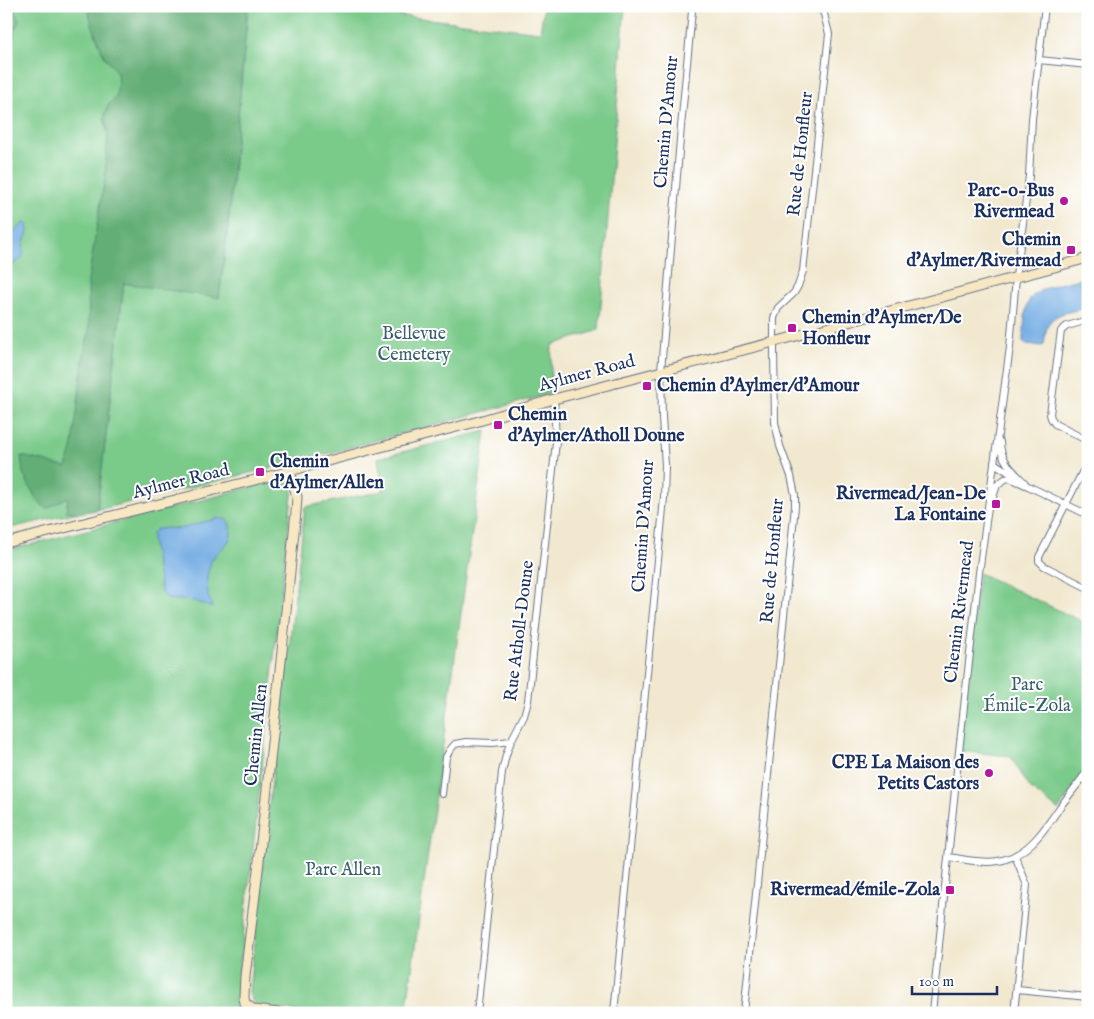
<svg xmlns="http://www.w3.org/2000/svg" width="1094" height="1019" viewBox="0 0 1094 1019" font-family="'IM FELL English',serif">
	<rect width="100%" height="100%" fill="#fff"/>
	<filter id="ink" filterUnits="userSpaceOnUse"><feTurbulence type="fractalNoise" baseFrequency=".02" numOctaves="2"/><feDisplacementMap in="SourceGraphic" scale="10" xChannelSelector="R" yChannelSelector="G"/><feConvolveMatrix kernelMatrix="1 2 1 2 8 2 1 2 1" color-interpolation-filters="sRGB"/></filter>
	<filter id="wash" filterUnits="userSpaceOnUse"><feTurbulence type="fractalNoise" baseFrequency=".0096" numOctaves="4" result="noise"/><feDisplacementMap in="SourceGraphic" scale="20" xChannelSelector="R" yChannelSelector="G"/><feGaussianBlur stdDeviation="1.12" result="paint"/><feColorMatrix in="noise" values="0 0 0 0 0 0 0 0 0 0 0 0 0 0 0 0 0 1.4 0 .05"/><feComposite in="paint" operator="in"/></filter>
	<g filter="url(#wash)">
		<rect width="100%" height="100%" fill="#f1e8cf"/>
		<path fill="#7aca8a" stroke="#4a7c74" d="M 6,6 L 89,6 L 123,71 L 79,512 L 6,529 Z
			M 248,6 L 317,6 L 540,32 L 544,6 L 625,6 L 599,330 L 552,345 L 550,394 L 307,459 L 97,510 L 124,283 L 219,297 L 228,227 Z
			M 486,431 L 406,1013 L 308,1013 L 261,1007 C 253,1004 250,999 249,991 L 270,795 L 288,658 L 305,507 L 383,491 L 378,458 Z
			M 286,478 L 293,487 L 235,1011 L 243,1013 L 6,1013 L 6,551 Z
			M 979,573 L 1088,624 L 1088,770 L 1058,810 L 1031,789 L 1010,756 L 959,751 Z"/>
		<path fill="#63ae76" stroke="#3f6e6a" d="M 6,6 L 15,6 L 15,12 L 19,18 L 18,24 L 14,30 L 14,37 L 12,43 L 6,49 Z
			M 90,6 L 248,6 L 228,227 L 219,298 L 124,283 L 97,510 L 79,513 L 66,511 L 68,497 L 46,509 L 35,497 L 23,473 L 21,456 L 48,462 L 55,465 L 67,467 L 73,445 L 83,360 L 89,330 L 88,281 L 105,176 L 108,135 L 104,117 L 108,105 L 116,97 L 118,84 L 117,73 L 104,56 L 96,36 L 89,14 Z"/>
		<path fill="#74ade3" stroke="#486ea0" d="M 24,223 L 27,223 C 30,235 24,237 23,247 C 23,251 24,255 21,259 C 18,262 11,265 6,267 L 6,239 Z
			M 1085,278 L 1088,279 L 1088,308 C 1075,311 1054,312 1048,325 C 1045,331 1045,339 1044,345 L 1042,346 L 1025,344 L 1023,341 L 1023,338 C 1024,329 1025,310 1028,303 C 1035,286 1069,282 1085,278 Z
			M 218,518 C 224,519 229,519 230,526 C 235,543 221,546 213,558 C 210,563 208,571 207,577 C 207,582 207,588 208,593 C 208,598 211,602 212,608 L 195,601 L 167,599 L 161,592 L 157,569 L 152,541 L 152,533 L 157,529 L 166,528 L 180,529 Z"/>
	</g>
	<g filter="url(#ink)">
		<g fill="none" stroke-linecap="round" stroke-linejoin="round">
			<defs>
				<path id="street" d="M 1039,60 L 1088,65
					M 1088,320 L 1067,326 L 1061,331 L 1050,414 L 1051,418 L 1055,424 L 1088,441
					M 1000,442 C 1000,460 1014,472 1025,483
					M 1088,461 L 1039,557 L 1039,561 L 1044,566 L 1088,588
					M 994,463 L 1013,475
					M 993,497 L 997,485 L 1005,479 L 1010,478 L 1028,486 L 1088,515
					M 442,794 L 446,757 L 450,750 L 455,744 L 466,742 L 493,743 L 511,741
					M 948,857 C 964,859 982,864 998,861 C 1028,856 1044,830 1060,807 C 1069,795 1079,783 1088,770
					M 1017,990 L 1088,997
					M 477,1013 L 502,772 L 506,755 L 511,741 L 524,716 L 528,701 L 556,442 L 554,399
					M 614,1013 L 664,498 L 665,465 L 662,417 L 661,371 L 681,127 L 692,11
					M 744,1013 L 795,506 L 795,495 L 791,476 L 780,446 L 775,422 L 774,350 L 774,318 L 778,308 L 794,293 L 798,286 L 803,271 L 829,34 L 824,14 L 819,6
					M 932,1013 L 959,751 L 979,573 L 1010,347 L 1016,277 L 1029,176 L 1032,119 L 1045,6
					M 1014,1013 L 1027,885 L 1015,856"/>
				<path id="secondary" d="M 6,543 L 84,523 L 290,471 L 472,423 L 554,399 L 774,342 L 1088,258
					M 278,1013 L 254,1010 L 245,1003 L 244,997 L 245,976 L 258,870 L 281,661 L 296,512 L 297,497 L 290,471"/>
			</defs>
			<use href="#street" stroke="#667086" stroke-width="8"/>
			<use href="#secondary" stroke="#667086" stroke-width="11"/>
			<use href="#street" stroke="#fff" stroke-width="6"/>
			<use href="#secondary" stroke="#f7e8c3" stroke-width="9"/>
		</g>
	</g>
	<g fill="#b5179e" stroke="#fff" stroke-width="2">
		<circle cx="1064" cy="201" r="5"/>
		<rect x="1066" y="245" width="10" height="10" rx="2.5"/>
		<rect x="787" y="323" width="10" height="10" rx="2.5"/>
		<rect x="642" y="381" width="10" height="10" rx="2.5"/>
		<rect x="493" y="420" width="10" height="10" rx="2.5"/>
		<rect x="255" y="467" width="10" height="10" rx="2.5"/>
		<rect x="991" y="499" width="10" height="10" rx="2.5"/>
		<circle cx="989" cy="773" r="5"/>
		<rect x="945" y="885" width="10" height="10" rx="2.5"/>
	</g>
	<g text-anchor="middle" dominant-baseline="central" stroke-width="4" stroke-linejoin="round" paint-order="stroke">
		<g font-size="18" fill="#1b2f5e" stroke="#fff">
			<text transform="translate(667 122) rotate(-85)">Chemin D'Amour</text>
			<text transform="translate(801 154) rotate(-84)">Rue de Honfleur</text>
			<text transform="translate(587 374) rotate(-15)">Aylmer Road</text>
			<text transform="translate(181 482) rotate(-14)">Aylmer Road</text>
			<text transform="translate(644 526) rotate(-86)">Chemin D'Amour</text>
			<text transform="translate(773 561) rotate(-85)">Rue de Honfleur</text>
			<text transform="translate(960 612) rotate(-83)">Chemin Rivermead</text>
			<text transform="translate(520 631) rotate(-83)">Rue Atholl-Doune</text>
			<text transform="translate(257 735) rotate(-84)">Chemin Allen</text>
		</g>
		<g font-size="18" font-weight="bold" fill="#1b2f5e" stroke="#fff" text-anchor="end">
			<text x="1054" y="191">Parc-o-Bus<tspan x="1054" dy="21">Rivermead</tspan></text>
			<text x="1061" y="240">Chemin<tspan x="1061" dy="21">d'Aylmer/Rivermead</tspan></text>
			<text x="802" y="318" text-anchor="start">Chemin d'Aylmer/De<tspan x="802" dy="21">Honfleur</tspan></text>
			<text x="657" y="386" text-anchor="start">Chemin d'Aylmer/d'Amour</text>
			<text x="508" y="415" text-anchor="start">Chemin<tspan x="508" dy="21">d'Aylmer/Atholl Doune</tspan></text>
			<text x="270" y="462" text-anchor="start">Chemin<tspan x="270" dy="21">d'Aylmer/Allen</tspan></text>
			<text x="986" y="494">Rivermead/Jean-De<tspan x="986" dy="21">La Fontaine</tspan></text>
			<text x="979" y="763">CPE La Maison des<tspan x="979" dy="21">Petits Castors</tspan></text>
			<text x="940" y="890">Rivermead/émile-Zola</text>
		</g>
		<g font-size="18" fill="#385e6b" stroke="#fff">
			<text x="414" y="334">Bellevue<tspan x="414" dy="21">Cemetery</tspan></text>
			<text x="1027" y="685">Parc<tspan x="1027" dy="21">Émile-Zola</tspan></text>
			<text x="343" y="870">Parc Allen</text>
		</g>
	</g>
	<rect width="1094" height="1019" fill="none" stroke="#fff" stroke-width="25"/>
	<path d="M912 986v8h85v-8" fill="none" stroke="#1b2f5e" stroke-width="2.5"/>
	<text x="919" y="986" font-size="15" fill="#1b2f5e" stroke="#ffffff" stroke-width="4" paint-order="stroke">100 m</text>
</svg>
